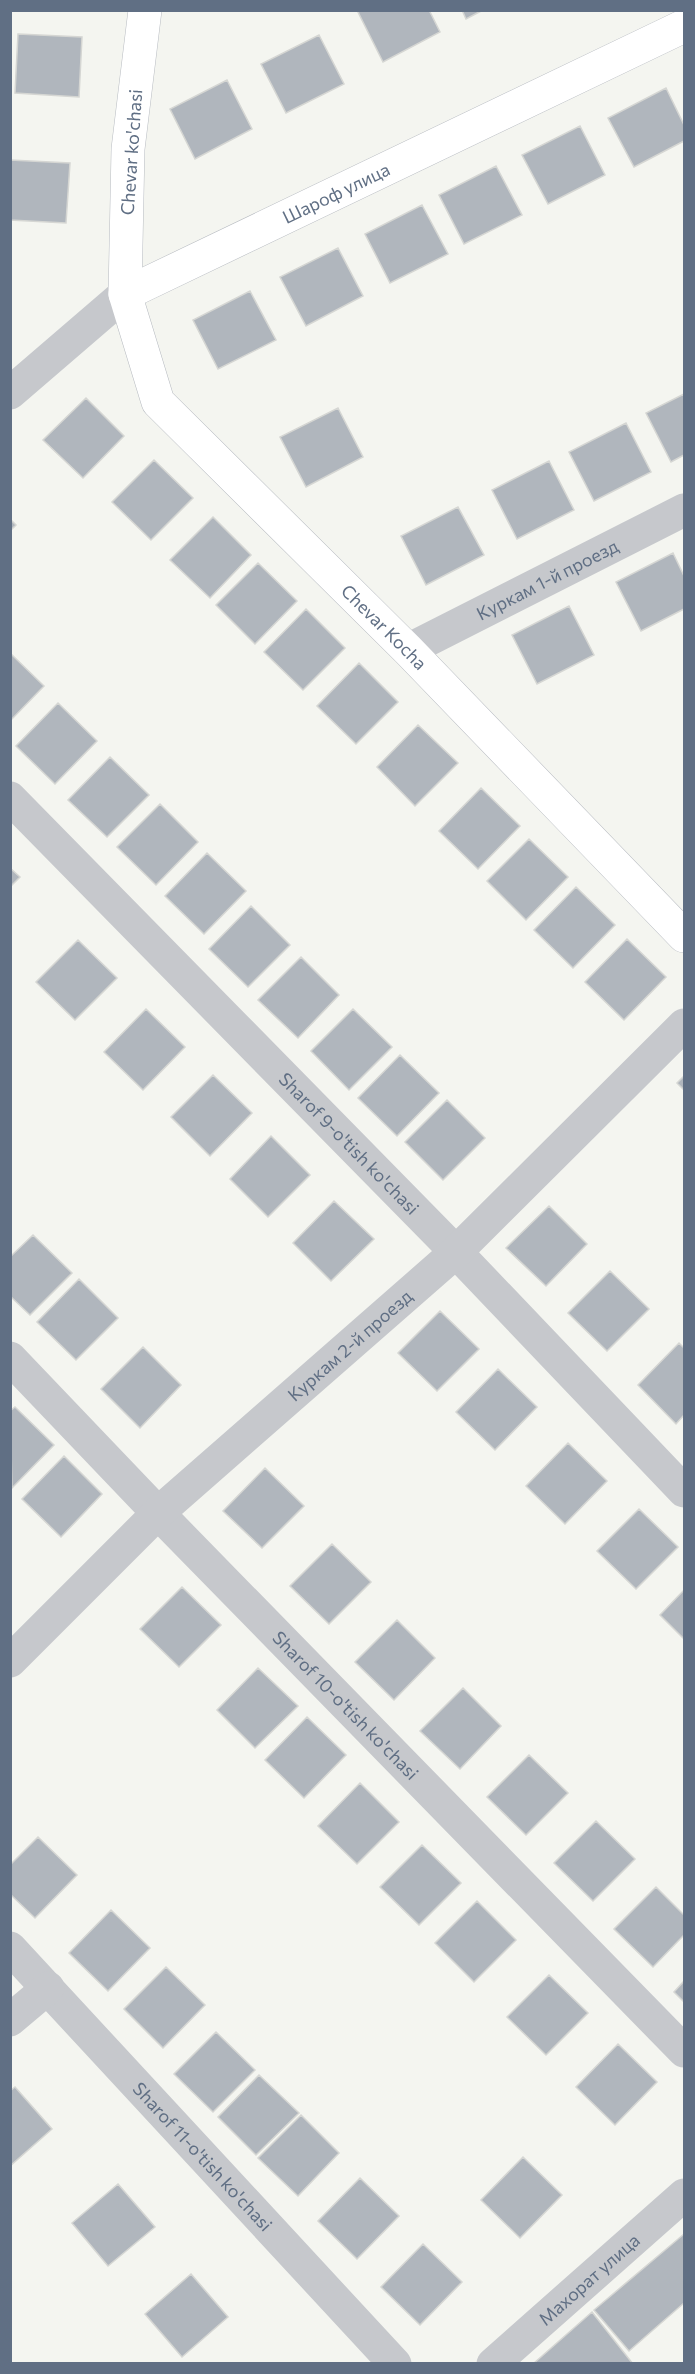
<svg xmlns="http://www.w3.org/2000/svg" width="695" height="2374" viewBox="0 0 695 2374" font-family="Commissioner,sans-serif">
	<rect width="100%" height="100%" fill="#f4f5f0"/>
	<path fill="#b0b6bd" stroke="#d5d6d3" stroke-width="1.5" d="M 362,10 L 429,10 L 440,32 L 383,62 L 358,12 Z
		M 462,10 L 483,10 L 466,19 Z
		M 18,34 L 82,37 L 79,97 L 15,93 Z
		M 319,35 L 344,84 L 286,113 L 261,64 Z
		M 227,80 L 252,129 L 195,159 L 170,109 Z
		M 666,88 L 684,125 L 684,141 L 634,167 L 608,118 Z
		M 580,126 L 605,175 L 548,204 L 522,155 Z
		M 10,160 L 70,163 L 66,223 L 10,220 Z
		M 496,166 L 522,215 L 464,244 L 439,195 Z
		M 422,205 L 448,254 L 390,283 L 365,234 Z
		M 338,248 L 363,296 L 306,326 L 280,277 Z
		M 250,291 L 276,340 L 218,369 L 193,320 Z
		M 684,394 L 684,455 L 671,462 L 646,413 Z
		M 86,398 L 124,436 L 83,478 L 43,440 Z
		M 338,408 L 363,457 L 306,487 L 280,437 Z
		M 626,423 L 651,472 L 594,501 L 569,452 Z
		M 154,460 L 193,498 L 151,540 L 112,502 Z
		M 549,461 L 574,510 L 517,539 L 492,490 Z
		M 458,507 L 484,555 L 426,585 L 401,536 Z
		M 213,517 L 251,555 L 210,598 L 170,560 Z
		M 10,519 L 16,525 L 10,531 Z
		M 673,553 L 684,576 L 684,609 L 641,631 L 616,582 Z
		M 258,563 L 297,601 L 255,644 L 216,605 Z
		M 569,606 L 594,655 L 537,684 L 512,635 Z
		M 306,609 L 345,648 L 303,690 L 264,652 Z
		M 10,653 L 44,686 L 10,721 Z
		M 359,663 L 398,702 L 356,744 L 317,706 Z
		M 58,703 L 97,741 L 55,784 L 16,746 Z
		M 418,725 L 458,763 L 415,806 L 377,767 Z
		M 110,757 L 149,795 L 107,837 L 68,800 Z
		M 481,788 L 520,826 L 478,869 L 439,831 Z
		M 160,804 L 198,842 L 156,885 L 117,847 Z
		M 529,839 L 568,877 L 526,920 L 487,881 Z
		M 207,853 L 246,891 L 204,934 L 165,896 Z
		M 10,868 L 20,877 L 10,887 Z
		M 576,887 L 615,925 L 573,968 L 534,930 Z
		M 251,906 L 290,945 L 248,987 L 209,949 Z
		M 627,939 L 666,977 L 624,1020 L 585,982 Z
		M 78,940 L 117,978 L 75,1020 L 36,982 Z
		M 301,957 L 339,995 L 298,1038 L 258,1000 Z
		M 146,1009 L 185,1047 L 143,1090 L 104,1052 Z
		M 353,1009 L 392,1047 L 349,1090 L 311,1051 Z
		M 400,1055 L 439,1093 L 397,1136 L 358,1098 Z
		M 213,1075 L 252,1113 L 210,1156 L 171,1117 Z
		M 684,1076 L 684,1090 L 677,1083 Z
		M 447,1100 L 485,1138 L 443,1180 L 405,1142 Z
		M 271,1136 L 310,1175 L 268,1217 L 230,1179 Z
		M 334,1201 L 374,1239 L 331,1281 L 293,1243 Z
		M 549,1206 L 587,1244 L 546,1286 L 506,1248 Z
		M 33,1235 L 72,1273 L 30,1315 L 10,1296 L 10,1257 Z
		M 610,1271 L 649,1309 L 607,1351 L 568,1313 Z
		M 79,1279 L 118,1318 L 76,1360 L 37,1322 Z
		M 440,1311 L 479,1349 L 437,1391 L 398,1353 Z
		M 679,1343 L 684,1348 L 684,1415 L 676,1424 L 638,1385 Z
		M 143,1347 L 181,1385 L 140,1428 L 101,1389 Z
		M 498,1369 L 537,1407 L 495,1450 L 456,1412 Z
		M 15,1407 L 54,1445 L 12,1488 L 10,1411 Z
		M 568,1443 L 607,1481 L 565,1524 L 526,1486 Z
		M 64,1456 L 102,1494 L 61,1537 L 22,1499 Z
		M 265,1468 L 304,1506 L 262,1548 L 223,1511 Z
		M 639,1509 L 678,1547 L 636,1589 L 597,1551 Z
		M 332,1544 L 371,1582 L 329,1624 L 290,1586 Z
		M 182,1587 L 221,1625 L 179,1667 L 140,1629 Z
		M 684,1590 L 684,1639 L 660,1615 Z
		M 397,1620 L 435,1658 L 394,1700 L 355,1662 Z
		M 258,1668 L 298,1706 L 255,1748 L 217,1710 Z
		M 463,1688 L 501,1726 L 460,1769 L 420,1731 Z
		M 307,1717 L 346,1755 L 304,1798 L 265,1760 Z
		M 529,1755 L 568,1793 L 526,1835 L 487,1797 Z
		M 360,1783 L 399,1822 L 357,1864 L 318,1826 Z
		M 596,1821 L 635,1859 L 593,1901 L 554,1863 Z
		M 38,1837 L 77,1875 L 35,1918 L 10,1894 L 10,1865 Z
		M 422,1845 L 461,1883 L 419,1925 L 380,1887 Z
		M 656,1887 L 684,1915 L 684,1935 L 653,1967 L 614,1929 Z
		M 477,1901 L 516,1940 L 474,1982 L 435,1943 Z
		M 111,1910 L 150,1948 L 108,1991 L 69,1953 Z
		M 166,1967 L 205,2005 L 163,2048 L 124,2009 Z
		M 549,1975 L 588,2013 L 546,2055 L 507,2017 Z
		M 684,1981 L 684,2002 L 674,1992 Z
		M 216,2032 L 255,2070 L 213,2112 L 174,2074 Z
		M 618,2044 L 657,2082 L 615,2125 L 576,2087 Z
		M 259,2075 L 299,2113 L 256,2155 L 218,2117 Z
		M 15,2087 L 52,2129 L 10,2166 L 10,2091 Z
		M 301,2115 L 339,2153 L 298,2196 L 258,2158 Z
		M 523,2157 L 562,2195 L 520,2238 L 481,2200 Z
		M 360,2178 L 399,2216 L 357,2259 L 318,2221 Z
		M 118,2184 L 155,2227 L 108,2266 L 72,2223 Z
		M 684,2234 L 684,2303 L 629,2351 L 594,2310 Z
		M 423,2244 L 462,2282 L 420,2325 L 381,2287 Z
		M 191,2274 L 228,2317 L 182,2357 L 145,2314 Z
		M 592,2312 L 633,2364 L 533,2364 Z"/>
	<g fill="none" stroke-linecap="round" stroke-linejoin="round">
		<defs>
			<g id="secondary">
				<path id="s7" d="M 145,10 L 128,149 L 125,294 L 158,402 L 408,650 L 684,936"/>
				<path id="s8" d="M 125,294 L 684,26"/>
			</g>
		</defs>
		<use href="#secondary" stroke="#b7bbc1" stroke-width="34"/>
		<g stroke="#c6c8cc" stroke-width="33">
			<path d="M 10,393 L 125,294"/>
			<path id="s1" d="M 408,650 L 684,510"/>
			<path id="s2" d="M 10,798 L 456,1252 L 684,1491"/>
			<path id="s3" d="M 10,1358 L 158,1513 L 684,2051"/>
			<path id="s4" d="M 10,1661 L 158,1513 L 456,1252 L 684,1025"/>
			<path id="s5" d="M 10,1948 L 395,2364"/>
			<path d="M 10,2020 L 48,1988"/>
			<path id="s6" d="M 493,2364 L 684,2195"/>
		</g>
		<use href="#secondary" stroke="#fff" stroke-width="33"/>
	</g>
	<g text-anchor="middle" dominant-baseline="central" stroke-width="6" stroke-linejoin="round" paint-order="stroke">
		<g font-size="18" fill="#606f84" stroke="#fff">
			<text transform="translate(131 152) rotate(-86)">Chevar ko'chasi</text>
			<text stroke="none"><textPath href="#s8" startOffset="234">Шароф улица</textPath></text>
			<text stroke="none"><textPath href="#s1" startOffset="156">Куркам 1-й проезд</textPath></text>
			<text stroke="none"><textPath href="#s7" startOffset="717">Chevar Kocha</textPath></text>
			<text stroke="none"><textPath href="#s2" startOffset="484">Sharof 9-o'tish ko'chasi</textPath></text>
			<text stroke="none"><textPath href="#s4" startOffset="464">Куркам 2-й проезд</textPath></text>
			<text stroke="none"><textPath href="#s3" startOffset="483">Sharof 10-o'tish ko'chasi</textPath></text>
			<text stroke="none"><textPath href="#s5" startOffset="284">Sharof 11-o'tish ko'chasi</textPath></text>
			<text stroke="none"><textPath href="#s6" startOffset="128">Махорат улица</textPath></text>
		</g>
	</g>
	<rect width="695" height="2374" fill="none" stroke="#606f84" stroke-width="24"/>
</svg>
